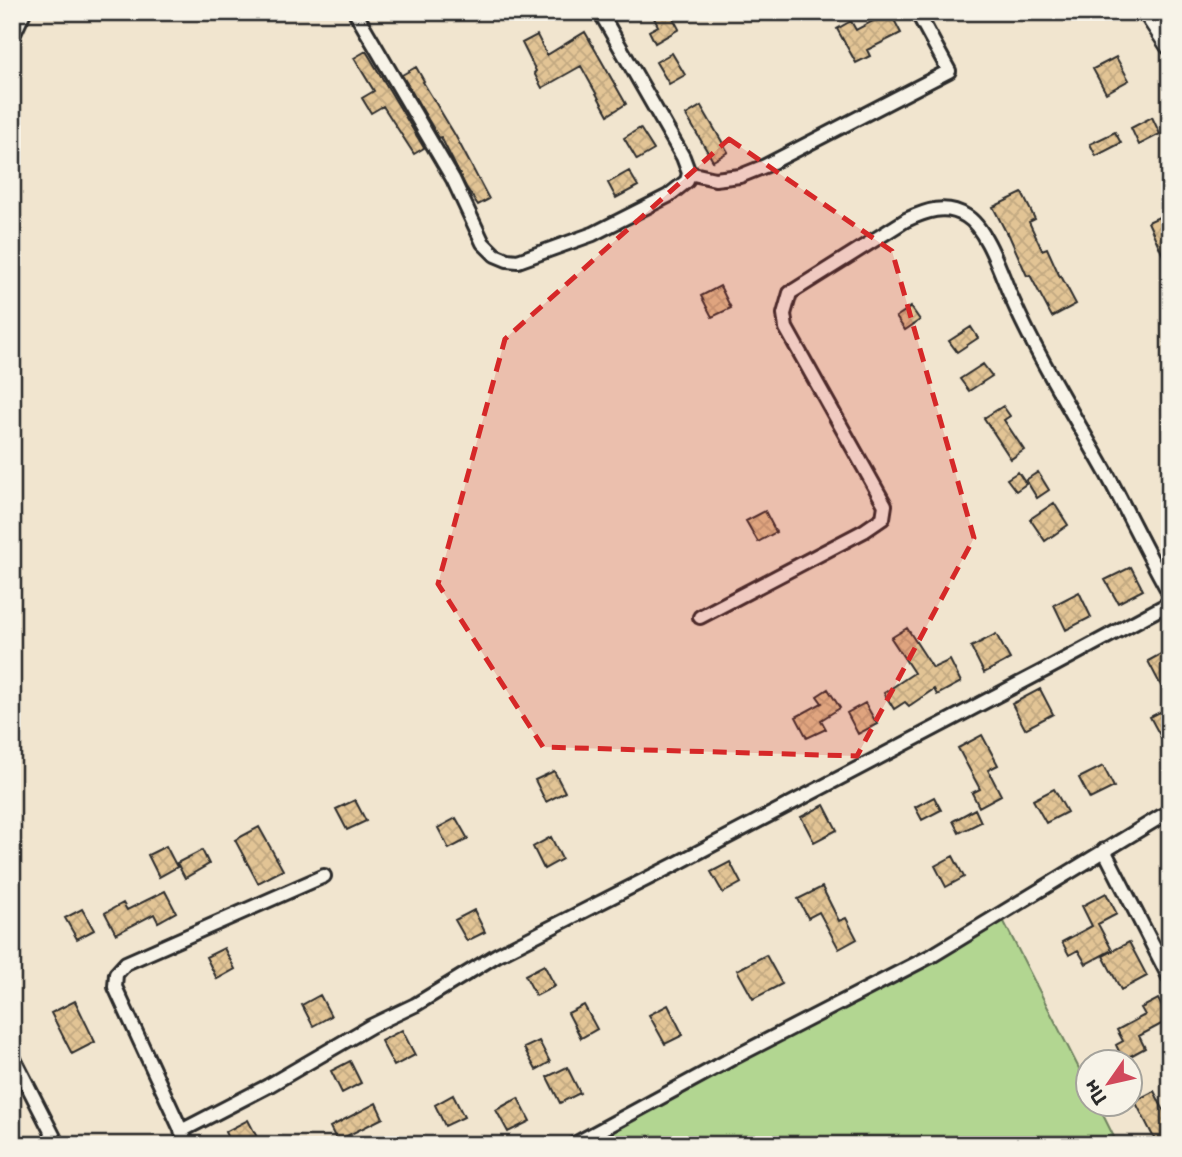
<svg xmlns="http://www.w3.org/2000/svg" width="1182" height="1157" viewBox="0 0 1182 1157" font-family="'Shantell Sans',sans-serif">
	<defs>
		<pattern id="building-cross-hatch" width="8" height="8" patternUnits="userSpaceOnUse" patternTransform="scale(1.75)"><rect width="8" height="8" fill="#e2c495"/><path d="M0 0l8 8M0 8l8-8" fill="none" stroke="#c2a981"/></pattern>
	</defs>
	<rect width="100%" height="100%" fill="#f1e5cf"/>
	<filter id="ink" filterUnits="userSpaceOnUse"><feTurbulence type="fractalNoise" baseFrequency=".0143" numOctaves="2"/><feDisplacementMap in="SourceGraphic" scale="14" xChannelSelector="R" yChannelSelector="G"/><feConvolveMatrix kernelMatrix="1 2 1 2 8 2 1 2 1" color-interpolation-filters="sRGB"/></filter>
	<g filter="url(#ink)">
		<path fill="#b2d691" stroke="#6e805e" stroke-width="2" d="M 1000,914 L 1087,1084 L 1088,1104 L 1098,1105 L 1118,1145 L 573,1145 Z"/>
		<path fill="url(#building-cross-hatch)" stroke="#2b2b2b" stroke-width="2" d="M 651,12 L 670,12 L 679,29 L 655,43 L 649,31 L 658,26 Z
			M 890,12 L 901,33 L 867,50 L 870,56 L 856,63 L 837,29 L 851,21 L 856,30 Z
			M 585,32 L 626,104 L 608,115 L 581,66 L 542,88 L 534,73 L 536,71 L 522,43 L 537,35 L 547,55 Z
			M 366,51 L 424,148 L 414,154 L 383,106 L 371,113 L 362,98 L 374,91 L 354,58 Z
			M 672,53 L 685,75 L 669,84 L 656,62 Z
			M 1116,57 L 1129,80 L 1106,93 L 1093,69 Z
			M 416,67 L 424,81 L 423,82 L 455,135 L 489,199 L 478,205 L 466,187 L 441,137 L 439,138 L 402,75 Z
			M 701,106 L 728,152 L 713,161 L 686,115 Z
			M 1152,117 L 1160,134 L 1139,145 L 1131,128 Z
			M 640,128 L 654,150 L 637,160 L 624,138 Z
			M 1115,132 L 1121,143 L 1096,156 L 1090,144 Z
			M 629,171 L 638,186 L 616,198 L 608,183 Z
			M 1022,193 L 1035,219 L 1029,222 L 1042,250 L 1047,248 L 1060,277 L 1061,276 L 1076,304 L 1052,317 L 1030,275 L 1027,276 L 1008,233 L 1007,234 L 993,207 Z
			M 1170,212 L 1170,271 L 1148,222 Z
			M 720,286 L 731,308 L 712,317 L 701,296 Z
			M 911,307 L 920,320 L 905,330 L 896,317 Z
			M 971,327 L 978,338 L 957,352 L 949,341 Z
			M 983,364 L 992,376 L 969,391 L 960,379 Z
			M 1003,406 L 1010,416 L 1004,420 L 1024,450 L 1011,459 L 984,418 Z
			M 1018,472 L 1026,484 L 1016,491 L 1007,479 Z
			M 1038,472 L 1049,490 L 1037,498 L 1026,480 Z
			M 1054,503 L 1068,525 L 1045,541 L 1030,519 Z
			M 765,511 L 776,532 L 758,542 L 746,521 Z
			M 1131,567 L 1143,590 L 1118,603 L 1105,580 Z
			M 1079,592 L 1091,617 L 1066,630 L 1054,605 Z
			M 907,628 L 933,668 L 950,660 L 961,682 L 937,695 L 934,689 L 909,706 L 905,702 L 894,709 L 884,693 L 914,673 L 891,638 Z
			M 996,634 L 1010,659 L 984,673 L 971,647 Z
			M 1170,649 L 1170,703 L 1148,661 Z
			M 828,689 L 840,708 L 821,720 L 826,729 L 807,738 L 796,717 L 822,703 L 817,696 Z
			M 1040,689 L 1053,714 L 1025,729 L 1012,704 Z
			M 865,703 L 877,724 L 858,734 L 847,713 Z
			M 1164,710 L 1170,721 L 1170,754 L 1150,717 Z
			M 982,735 L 998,765 L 988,770 L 1001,795 L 979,807 L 972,793 L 980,789 L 958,748 Z
			M 1103,766 L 1114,787 L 1090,799 L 1079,778 Z
			M 554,771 L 565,792 L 546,802 L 535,780 Z
			M 1054,789 L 1067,812 L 1046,823 L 1033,800 Z
			M 934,797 L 941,810 L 922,820 L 915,807 Z
			M 355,800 L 366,821 L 347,830 L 336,809 Z
			M 824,805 L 837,830 L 814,842 L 801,817 Z
			M 975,809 L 981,822 L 959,833 L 953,821 Z
			M 456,818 L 468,839 L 449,849 L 438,828 Z
			M 259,827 L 283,870 L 258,883 L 235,840 Z
			M 551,837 L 562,859 L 544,869 L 533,847 Z
			M 166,846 L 177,867 L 159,877 L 148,855 Z
			M 202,850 L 209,864 L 185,878 L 177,863 Z
			M 953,856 L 964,877 L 946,887 L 935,866 Z
			M 730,862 L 741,883 L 723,893 L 711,872 Z
			M 822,887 L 839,921 L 846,918 L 857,939 L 839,949 L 819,912 L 808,918 L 798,899 Z
			M 165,891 L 176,912 L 158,922 L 154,914 L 116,934 L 105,913 L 123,903 L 127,910 Z
			M 1106,893 L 1117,914 L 1098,924 L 1112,950 L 1086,964 L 1078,950 L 1069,955 L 1062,942 L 1092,926 L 1082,906 Z
			M 82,909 L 94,930 L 77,939 L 65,918 Z
			M 474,910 L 485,932 L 467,941 L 455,920 Z
			M 1129,942 L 1147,976 L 1121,990 L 1103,956 Z
			M 224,948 L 235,969 L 217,979 L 206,957 Z
			M 766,955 L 782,984 L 753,999 L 737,970 Z
			M 544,965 L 555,986 L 536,996 L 525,975 Z
			M 320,995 L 331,1016 L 313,1026 L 302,1005 Z
			M 1158,999 L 1169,1020 L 1139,1036 L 1145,1048 L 1123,1060 L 1116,1045 L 1123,1041 L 1117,1030 L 1145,1015 L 1141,1008 Z
			M 75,1001 L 95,1042 L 72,1054 L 51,1013 Z
			M 584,1005 L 597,1029 L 581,1038 L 568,1013 Z
			M 668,1005 L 683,1035 L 665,1044 L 649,1015 Z
			M 402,1030 L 415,1055 L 394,1066 L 381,1041 Z
			M 539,1041 L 550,1062 L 536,1070 L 524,1048 Z
			M 350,1061 L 361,1083 L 342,1093 L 331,1071 Z
			M 567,1067 L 580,1093 L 560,1103 L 547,1077 Z
			M 1154,1091 L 1165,1113 L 1170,1111 L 1170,1138 L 1157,1144 L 1135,1101 Z
			M 453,1095 L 464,1117 L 445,1126 L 435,1105 Z
			M 518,1098 L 530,1121 L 508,1132 L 496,1110 Z
			M 376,1103 L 383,1118 L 337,1141 L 330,1127 Z
			M 248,1120 L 261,1145 L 231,1145 L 225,1132 Z"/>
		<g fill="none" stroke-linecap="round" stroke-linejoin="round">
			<defs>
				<path id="street" d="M 355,12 L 453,179 L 483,243 L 495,255 L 507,260 L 518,261 L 593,234 L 668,196 L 687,181 L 689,173 L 683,157 L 600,12
					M 1156,25 L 1170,16
					M 12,38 L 24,12
					M 689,173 L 715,179 L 740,176 L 765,166 L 949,71 L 917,12
					M 700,617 L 864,531 L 883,518 L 885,505 L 786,328 L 784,314 L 790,293 L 906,220 C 925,211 946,203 966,216 C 987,228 1002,277 1012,299 C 1039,360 1075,417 1108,476 C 1129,515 1148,555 1170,594
					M 1104,850 L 1170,979
					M 12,1055 L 58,1145
					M 181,1131 L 268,1086 L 371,1026 L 415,1005 L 497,955 L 676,864 L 1047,669 L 1170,603
					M 188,1145 L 115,987 L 116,974 L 126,963 L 324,876
					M 573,1145 L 731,1059 L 933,955 L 1170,811"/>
				<path id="secondary" d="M 1148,12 L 1170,45"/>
			</defs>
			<use href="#street" stroke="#2b2b2b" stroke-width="18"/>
			<use href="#secondary" stroke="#2b2b2b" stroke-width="24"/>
			<use href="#street" stroke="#f7f3e8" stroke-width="12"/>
			<use href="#secondary" stroke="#f7f3e8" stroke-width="19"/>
		</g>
	</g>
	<path fill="#d62828" fill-opacity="0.2" stroke="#d62828" stroke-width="5" stroke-dasharray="14 9" stroke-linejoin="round" d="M 729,139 L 892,251 L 974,538 L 857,756 L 543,747 L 438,584 L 505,339 Z"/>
	<rect width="1182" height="1157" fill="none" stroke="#f7f3e8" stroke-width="42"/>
	<rect x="21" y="21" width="1140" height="1115" fill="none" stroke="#2b2b2b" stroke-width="2.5" filter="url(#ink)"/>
	<g transform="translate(1109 1083) rotate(236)"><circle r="33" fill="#f7f3e8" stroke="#a5a39c" stroke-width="2"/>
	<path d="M0-5L12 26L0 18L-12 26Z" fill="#d1495b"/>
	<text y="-10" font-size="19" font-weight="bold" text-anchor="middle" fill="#2b2b2b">Пн</text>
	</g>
</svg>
